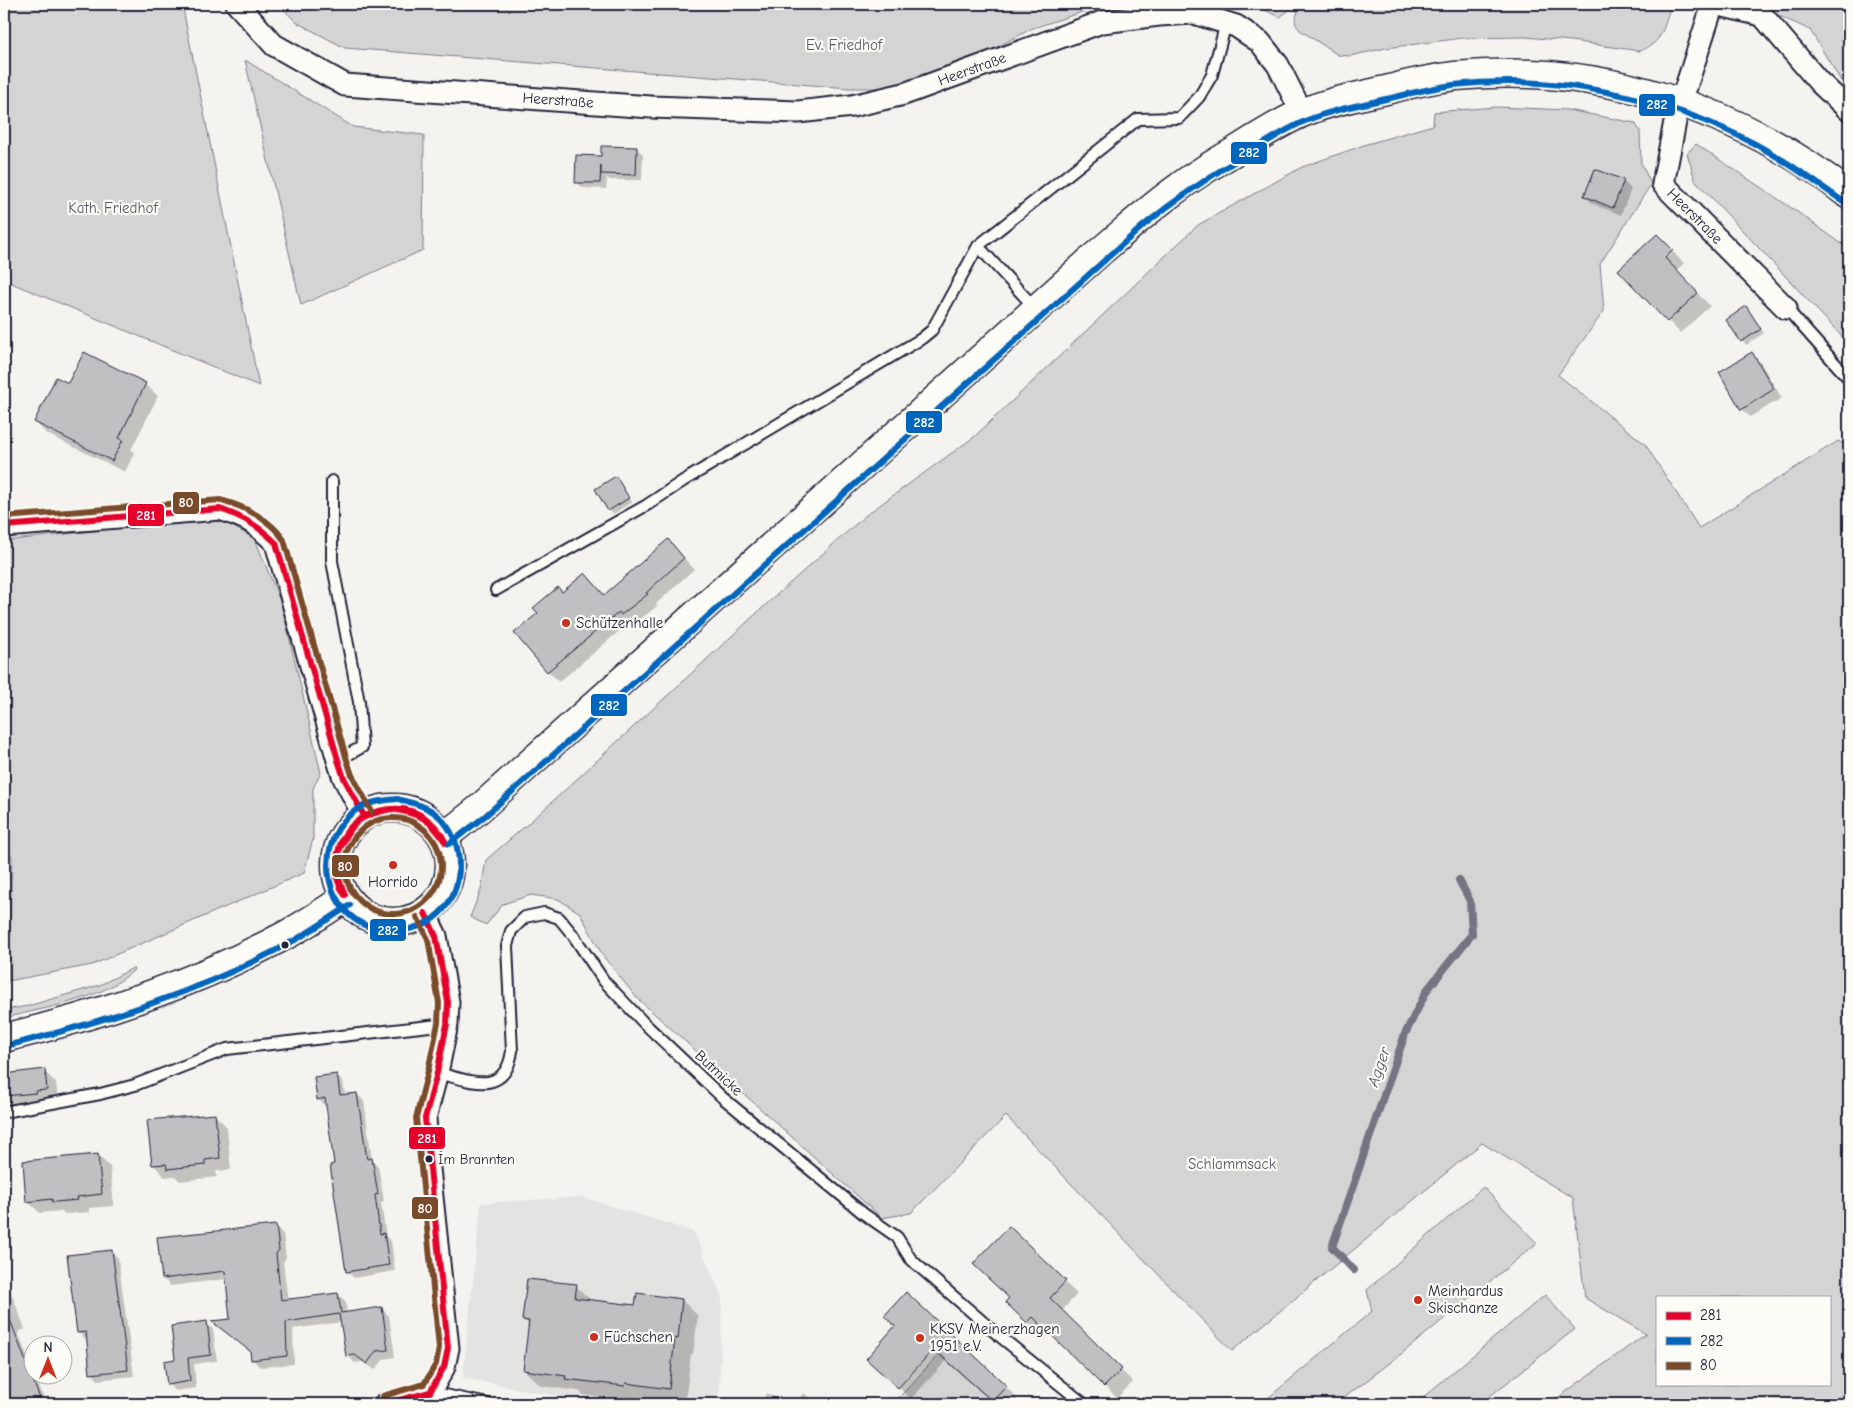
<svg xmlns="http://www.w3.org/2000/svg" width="1853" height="1408" viewBox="0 0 1853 1408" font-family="'Comic Neue',sans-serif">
	<rect width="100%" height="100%" fill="#f4f3ef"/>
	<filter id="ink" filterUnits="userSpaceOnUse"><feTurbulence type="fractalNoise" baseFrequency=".02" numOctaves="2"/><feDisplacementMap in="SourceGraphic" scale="10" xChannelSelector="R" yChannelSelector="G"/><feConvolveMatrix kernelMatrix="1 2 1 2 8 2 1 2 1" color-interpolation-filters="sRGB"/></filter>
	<g filter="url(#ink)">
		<path fill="#e4e3e2" d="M 582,1197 L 694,1232 L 722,1297 L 719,1404 L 600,1404 L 463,1378 L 481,1203 Z"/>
		<path fill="#d5d4d5" stroke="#7c7b88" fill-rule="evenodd" d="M 4,4 L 182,4 L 259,386 L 4,280 Z
			M 279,4 L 1107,4 L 1033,28 L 961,66 L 891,88 L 849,88 L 345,48 L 296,22 Z
			M 1251,4 L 1671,4 C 1664,26 1664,42 1640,51 L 1571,41 L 1525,37 L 1463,38 L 1386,48 L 1350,56 L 1338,55 L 1300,30 C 1294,23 1294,20 1298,12 L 1292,8 L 1280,17 Z
			M 1753,4 L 1849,4 L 1849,94 L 1810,30 Z
			M 245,60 L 353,127 L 424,135 L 423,250 L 301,305 Z
			M 1495,107 L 1568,110 L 1635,123 L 1640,131 L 1641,163 L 1651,184 L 1600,264 L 1604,311 L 1558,375 L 1645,444 L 1699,528 L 1838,441 L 1849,446 L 1849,1404 L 1549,1404 L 1646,1334 L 1585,1298 L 1573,1198 L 1482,1143 L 1232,1351 L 1006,1116 L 911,1213 L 882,1218 L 637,998 L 603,956 L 580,913 L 558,899 L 531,895 L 503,904 L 486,925 L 470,917 L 481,890 L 486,860 L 539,814 L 771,600 L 866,515 L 974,437 L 1198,225 L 1302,167 L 1367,144 L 1433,125 L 1434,112 ZM 1657,1297 L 1829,1297 L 1829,1384 L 1657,1384 Z
			M 1696,144 L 1796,211 L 1849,249 L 1849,344 L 1695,180 L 1687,153 Z
			M 216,517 L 255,539 L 282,606 L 321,773 L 313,788 L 313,839 L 304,873 L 92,965 L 8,981 L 12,857 L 4,841 L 4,541 Z
			M 133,968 L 134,970 C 128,975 122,980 115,984 C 88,1001 36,1010 4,1018 L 4,1010 L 28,1006 L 100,985 Z
			M 1483,1187 L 1537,1243 L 1395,1359 L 1336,1404 L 1261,1404 L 1372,1311 L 1367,1290 Z
			M 1545,1295 L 1575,1329 L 1480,1404 L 1415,1404 Z
			M 939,1354 L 995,1404 L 893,1404 Z"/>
		<path fill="#0003" d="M 636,148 L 643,154 L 642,180 L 609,180 L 607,177 L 606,189 L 583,188 L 576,182 L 603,157 Z
			M 1623,181 L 1631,189 L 1621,215 L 1593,204 L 1585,196 Z
			M 1657,236 L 1684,263 L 1676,271 L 1710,306 L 1680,333 L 1620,270 Z
			M 1749,311 L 1764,333 L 1746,345 L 1728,321 Z
			M 1752,354 L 1760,362 L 1782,398 L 1750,417 L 1742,409 Z
			M 145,384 L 158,396 L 131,450 L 134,453 L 125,472 L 47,434 L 35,422 L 69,385 Z
			M 616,478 L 632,502 L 613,514 L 609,510 Z
			M 668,540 L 694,569 L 656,604 L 657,606 L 633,625 L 630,622 L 559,682 L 548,671 L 562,594 L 605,596 Z
			M 44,1071 L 56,1083 L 58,1102 L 4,1113 L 4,1077 Z
			M 336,1075 L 343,1082 L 345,1095 L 357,1094 L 364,1101 L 372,1160 L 378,1166 L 384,1201 L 381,1202 L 386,1237 L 391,1241 L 395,1271 L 354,1278 L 347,1271 L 336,1165 L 327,1105 L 325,1106 L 318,1099 Z
			M 215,1115 L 227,1127 L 231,1170 L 216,1171 L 217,1177 L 180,1181 L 175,1176 L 165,1177 L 153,1164 Z
			M 98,1155 L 110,1167 L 114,1206 L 89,1208 L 89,1212 L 65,1214 L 62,1211 L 40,1213 L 27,1201 Z
			M 275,1226 L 283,1234 L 286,1258 L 283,1262 L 288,1301 L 338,1294 L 346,1302 L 347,1314 L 381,1308 L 389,1316 L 395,1357 L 384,1359 L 375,1370 L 363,1362 L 355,1363 L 347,1355 L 342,1322 L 293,1329 L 294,1364 L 260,1367 L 253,1360 L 252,1352 L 213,1322 L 232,1320 L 227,1279 L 170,1286 L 163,1278 Z
			M 1009,1228 L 1077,1294 L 1062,1311 L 1133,1382 L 1117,1398 L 1046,1328 L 1040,1334 L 1019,1314 L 1010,1298 Z
			M 111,1251 L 118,1258 L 134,1376 L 98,1380 L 92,1373 L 88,1339 L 85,1339 L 78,1332 Z
			M 4,1274 L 25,1329 L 18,1332 L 32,1369 L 32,1376 L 35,1376 L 46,1404 L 4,1404 Z
			M 576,1286 L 592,1301 L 636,1307 L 682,1300 L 698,1316 L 693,1354 L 691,1354 L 685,1404 L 641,1399 L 641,1402 L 583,1395 L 579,1391 L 541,1386 L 524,1370 L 530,1326 L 523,1319 Z
			M 906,1294 L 1006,1387 L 1018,1399 L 1013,1404 L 996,1404 L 947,1360 L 911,1399 L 880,1371 L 896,1327 Z
			M 206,1323 L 213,1329 L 217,1361 L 194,1364 L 196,1388 L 175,1391 L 168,1384 Z
			M 767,1393 L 783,1404 L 759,1404 Z
			M 803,1393 L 820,1404 L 796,1404 Z"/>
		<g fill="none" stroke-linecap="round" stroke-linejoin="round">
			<path stroke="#757582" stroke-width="8" d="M 1354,1270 L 1332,1247 L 1405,1034 L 1427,990 L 1472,934 L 1470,901 L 1459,880"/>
		</g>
		<path fill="#c0bfc2" stroke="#22223b" d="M 601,146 L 637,147 L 636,175 L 601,174 L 601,165 L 600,183 L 575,183 L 576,155 L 601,156 Z
			M 1595,169 L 1624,180 L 1613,208 L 1584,196 Z
			M 1657,234 L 1673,250 L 1665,258 L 1698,293 L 1667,322 L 1618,270 Z
			M 1746,306 L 1761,329 L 1741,342 L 1726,320 Z
			M 84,352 L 146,383 L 119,438 L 123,440 L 112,461 L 34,422 L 56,377 L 68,383 Z
			M 1752,352 L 1774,389 L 1741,410 L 1719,372 Z
			M 616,476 L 629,498 L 608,511 L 595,489 Z
			M 668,539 L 684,558 L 646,593 L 648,594 L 621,615 L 619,612 L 547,672 L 514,633 L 538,613 L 533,608 L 558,587 L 562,592 L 585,573 L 604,595 Z
			M 45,1069 L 47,1090 L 36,1091 L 36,1093 L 4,1096 L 4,1075 L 12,1074 L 12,1073 Z
			M 337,1074 L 340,1095 L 357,1093 L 367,1159 L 372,1158 L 378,1194 L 375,1195 L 380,1234 L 384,1233 L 389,1265 L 346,1272 L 330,1165 L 334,1164 L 325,1098 L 317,1100 L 314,1077 Z
			M 215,1114 L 220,1158 L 205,1160 L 205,1165 L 167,1169 L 166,1164 L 152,1165 L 147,1120 Z
			M 98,1154 L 102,1194 L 77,1197 L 78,1200 L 56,1202 L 52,1202 L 52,1199 L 26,1202 L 23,1161 Z
			M 276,1225 L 279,1250 L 276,1254 L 281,1300 L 338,1293 L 341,1313 L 382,1307 L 388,1350 L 376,1351 L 367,1364 L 355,1355 L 346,1356 L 339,1314 L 286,1322 L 287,1356 L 251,1360 L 250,1351 L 211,1321 L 230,1319 L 225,1271 L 162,1279 L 157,1237 Z
			M 1009,1226 L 1066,1281 L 1050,1298 L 1122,1369 L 1104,1387 L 1033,1317 L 1027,1323 L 1005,1302 L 1009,1298 L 973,1264 Z
			M 112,1250 L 128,1370 L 90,1374 L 86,1332 L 77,1333 L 67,1255 Z
			M 527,1279 L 577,1284 L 575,1298 L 635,1305 L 637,1293 L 682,1299 L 678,1339 L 675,1338 L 669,1389 L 626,1383 L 625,1386 L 565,1379 L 566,1376 L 523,1370 L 529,1321 L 522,1320 Z
			M 906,1292 L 1007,1386 L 992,1401 L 934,1349 L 898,1388 L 866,1359 L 895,1326 L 884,1316 Z
			M 4,1309 L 6,1309 L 42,1404 L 4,1404 Z
			M 207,1321 L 211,1355 L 188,1358 L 190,1381 L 167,1385 L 164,1361 L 175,1359 L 171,1326 Z"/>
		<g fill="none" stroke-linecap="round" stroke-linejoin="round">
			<defs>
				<path id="lane" d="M 978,246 L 1035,308
					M 1786,308 L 1849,379
					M 332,481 L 332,561 L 359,702 L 362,747 L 338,760
					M 496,590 L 647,505 L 683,481 L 921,339 L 932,330 L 978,246 L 1138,119 L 1179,118 L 1199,97 L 1212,75 L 1226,23
					M 437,1073 C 469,1080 505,1098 512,1051 L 507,946 L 511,931 L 525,917 L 544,913 L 559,918 L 573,935 L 604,981 L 643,1022 L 723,1098 L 864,1214 L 897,1237 L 910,1258 L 916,1264 L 997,1334 L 1084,1404
					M 4,1112 L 100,1094 L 135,1085 L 227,1049 L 447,1024
					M 430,1392 L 488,1404"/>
				<path id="street" d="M 237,4 L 274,45 L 345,85 L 651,107 L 798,112 L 852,106 L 904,94 L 1102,22 L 1159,15 L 1194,13 L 1236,26 L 1260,42 L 1278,65 L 1302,113
					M 1713,4 L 1685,90 L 1679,101 L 1663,184 L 1786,308
					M 1715,4 L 1762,15 L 1819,82 L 1849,110
					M 4,526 L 220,509 C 248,518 255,522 276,543 L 338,760 L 344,778 L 364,816
					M 385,1404 L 430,1392 L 444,1367 L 448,1348 L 428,1159 L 425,1118 L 437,1073 L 447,1024 L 448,1002 L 436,936 L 425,913"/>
				<path id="primary" d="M336 865a57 57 0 1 1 114 0a57 57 0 1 1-114 0Z
					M 444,837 L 479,809 L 1101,251 C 1126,230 1151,207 1178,188 C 1196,174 1217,162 1237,150 C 1258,137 1279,123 1302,113 C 1327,102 1359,96 1386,90 C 1408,84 1431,79 1455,76 C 1596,62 1739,107 1849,195
					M 4,1038 C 100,1015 196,983 284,936 C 305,925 325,911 345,898"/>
			</defs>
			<use href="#lane" stroke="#22223b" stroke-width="14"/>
			<use href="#street" stroke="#22223b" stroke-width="25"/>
			<use href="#primary" stroke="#22223b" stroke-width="31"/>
			<use href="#lane" stroke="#fdfcf7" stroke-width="10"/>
			<use href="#street" stroke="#fdfcf7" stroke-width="21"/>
			<use href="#primary" stroke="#fdfcf7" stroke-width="28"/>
			<defs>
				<path id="bus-1" d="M 4,526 L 220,509 C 243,517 259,526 276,543 L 338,760 L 344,778 L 364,816
					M 392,809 C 421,814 429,818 446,843
					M 392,809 C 416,807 436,822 446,843
					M 338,853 C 335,869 339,881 345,895
					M 338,853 C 333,868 337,883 345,895
					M 338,853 C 343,826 365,811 391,809
					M 338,853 C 352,822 357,816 391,809
					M 385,1404 L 430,1392 L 444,1367 L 448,1348 L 425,1118 L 437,1073 L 447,1024 L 448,1002 L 436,936 L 425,913"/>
				<path id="bus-2" d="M 398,799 C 387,800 375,801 365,805 C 330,821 318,867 337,899 C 345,914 360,926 378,929 C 427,939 466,903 458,853 C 456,838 447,823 436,814 C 426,806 413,803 401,800
					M 449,844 L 485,816 L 1144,225 C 1175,200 1207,178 1242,157 C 1262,145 1282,131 1305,121 C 1331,110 1359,105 1386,99 C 1408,94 1430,88 1453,85 C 1556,73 1667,97 1757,145 C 1788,162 1816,182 1844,202
					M 6,1046 C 106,1021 205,990 295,940 C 314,929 332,917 350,905"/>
				<path id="bus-3" d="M 4,517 L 220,500 C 244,506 270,519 284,540 L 346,757 L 352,775 L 372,812
					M345 866a48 48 0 1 1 96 0a48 48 0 1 1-96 0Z
					M 383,1396 L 424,1384 L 436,1364 L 439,1348 L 416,1118 L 428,1071 L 438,1023 L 439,1003 L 428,939 L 417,917"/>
			</defs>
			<use href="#bus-1" stroke="#fdfcf7" stroke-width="10"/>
			<use href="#bus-2" stroke="#fdfcf7" stroke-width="10"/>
			<use href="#bus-3" stroke="#fdfcf7" stroke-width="10"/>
			<use href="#bus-1" stroke="#e4002b" stroke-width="6"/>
			<use href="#bus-2" stroke="#0065bd" stroke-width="6"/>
			<use href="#bus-3" stroke="#7a4b2a" stroke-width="6"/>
		</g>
	</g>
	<g fill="#c8321e" stroke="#fdfcf7" stroke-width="2">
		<circle cx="566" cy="623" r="5"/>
		<circle cx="393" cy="865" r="5"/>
		<circle cx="1418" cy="1300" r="5"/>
		<circle cx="594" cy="1337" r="5"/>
		<circle cx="920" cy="1338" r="5"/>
	</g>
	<g fill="#22223b" stroke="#fdfcf7" stroke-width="2">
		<circle cx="285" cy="945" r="4.5"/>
		<circle cx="429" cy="1159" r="4.5"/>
	</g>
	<g text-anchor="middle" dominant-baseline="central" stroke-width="4.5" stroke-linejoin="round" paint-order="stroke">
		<g font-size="14" fill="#22223b" stroke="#fdfcf7" text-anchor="start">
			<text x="438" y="1159">Im Brannten</text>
		</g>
		<g font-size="15" fill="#585769" stroke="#fdfcf7">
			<text x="844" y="45">Ev. Friedhof</text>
			<text x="113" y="208">Kath. Friedhof</text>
			<text x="1232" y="1164">Schlammsack</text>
		</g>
		<g font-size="15" fill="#22223b" stroke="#fdfcf7">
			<text transform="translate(972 69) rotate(-20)">Heerstraße</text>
			<text transform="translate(558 100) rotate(4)">Heerstraße</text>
			<text transform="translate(1695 216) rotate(45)">Heerstraße</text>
			<text transform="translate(719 1073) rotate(43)">Butmicke</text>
		</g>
		<g font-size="15" fill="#22223b" stroke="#fdfcf7" text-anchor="start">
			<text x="576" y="623">Schützenhalle</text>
			<text x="393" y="882" text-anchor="middle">Horrido</text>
			<text x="1428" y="1291">Meinhardus<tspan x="1428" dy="17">Skischanze</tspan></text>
			<text x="930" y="1329">KKSV Meinerzhagen<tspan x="930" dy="17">1951 e.V.</tspan></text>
			<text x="604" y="1337">Füchschen</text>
		</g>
		<g font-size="16" font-style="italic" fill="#59596b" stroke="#fdfcf7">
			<text transform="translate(1379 1067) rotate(-71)">Agger</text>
		</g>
	</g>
	<g stroke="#fdfcf7" stroke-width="2">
		<rect x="1638" y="93" width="38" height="24" rx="5" fill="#0065bd"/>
		<rect x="1230" y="141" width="38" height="24" rx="5" fill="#0065bd"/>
		<rect x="905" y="410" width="38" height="24" rx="5" fill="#0065bd"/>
		<rect x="172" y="491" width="28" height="24" rx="5" fill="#7a4b2a"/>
		<rect x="127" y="503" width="38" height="24" rx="5" fill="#e4002b"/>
		<rect x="590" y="693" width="38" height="24" rx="5" fill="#0065bd"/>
		<rect x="331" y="854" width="29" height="24" rx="5" fill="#7a4b2a"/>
		<rect x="369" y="918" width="38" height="24" rx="5" fill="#0065bd"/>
		<rect x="408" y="1126" width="38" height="24" rx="5" fill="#e4002b"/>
		<rect x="411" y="1196" width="28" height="24" rx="5" fill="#7a4b2a"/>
	</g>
	<g font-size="14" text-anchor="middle" font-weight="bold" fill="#fff">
		<text x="1657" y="109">282</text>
		<text x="1249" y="157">282</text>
		<text x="924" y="427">282</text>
		<text x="186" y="507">80</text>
		<text x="146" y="520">281</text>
		<text x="609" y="710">282</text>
		<text x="345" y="871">80</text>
		<text x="388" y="935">282</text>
		<text x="427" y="1143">281</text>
		<text x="425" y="1213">80</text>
	</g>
	<rect width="1853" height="1408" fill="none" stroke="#fdfcf7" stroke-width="20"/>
	<rect x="10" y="10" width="1833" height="1388" fill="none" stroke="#22223b" stroke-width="2" filter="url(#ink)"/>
	<rect x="1656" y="1296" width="175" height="90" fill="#fdfcf7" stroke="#a5a5ac"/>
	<rect x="1666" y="1312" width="25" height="8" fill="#e4002b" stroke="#a5a5ac"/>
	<text x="1700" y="1320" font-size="15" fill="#22223b">281</text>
	<rect x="1666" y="1337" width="25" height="8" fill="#0065bd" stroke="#a5a5ac"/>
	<text x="1700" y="1346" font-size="15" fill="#22223b">282</text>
	<rect x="1666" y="1362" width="25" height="8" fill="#7a4b2a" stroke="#a5a5ac"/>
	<text x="1700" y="1370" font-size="15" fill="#22223b">80</text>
	<g transform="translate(48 1360)"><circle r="24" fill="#fdfcf7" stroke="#a5a5ac"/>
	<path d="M0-4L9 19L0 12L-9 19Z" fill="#c8321e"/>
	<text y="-8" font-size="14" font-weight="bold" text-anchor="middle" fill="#22223b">N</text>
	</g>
</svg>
